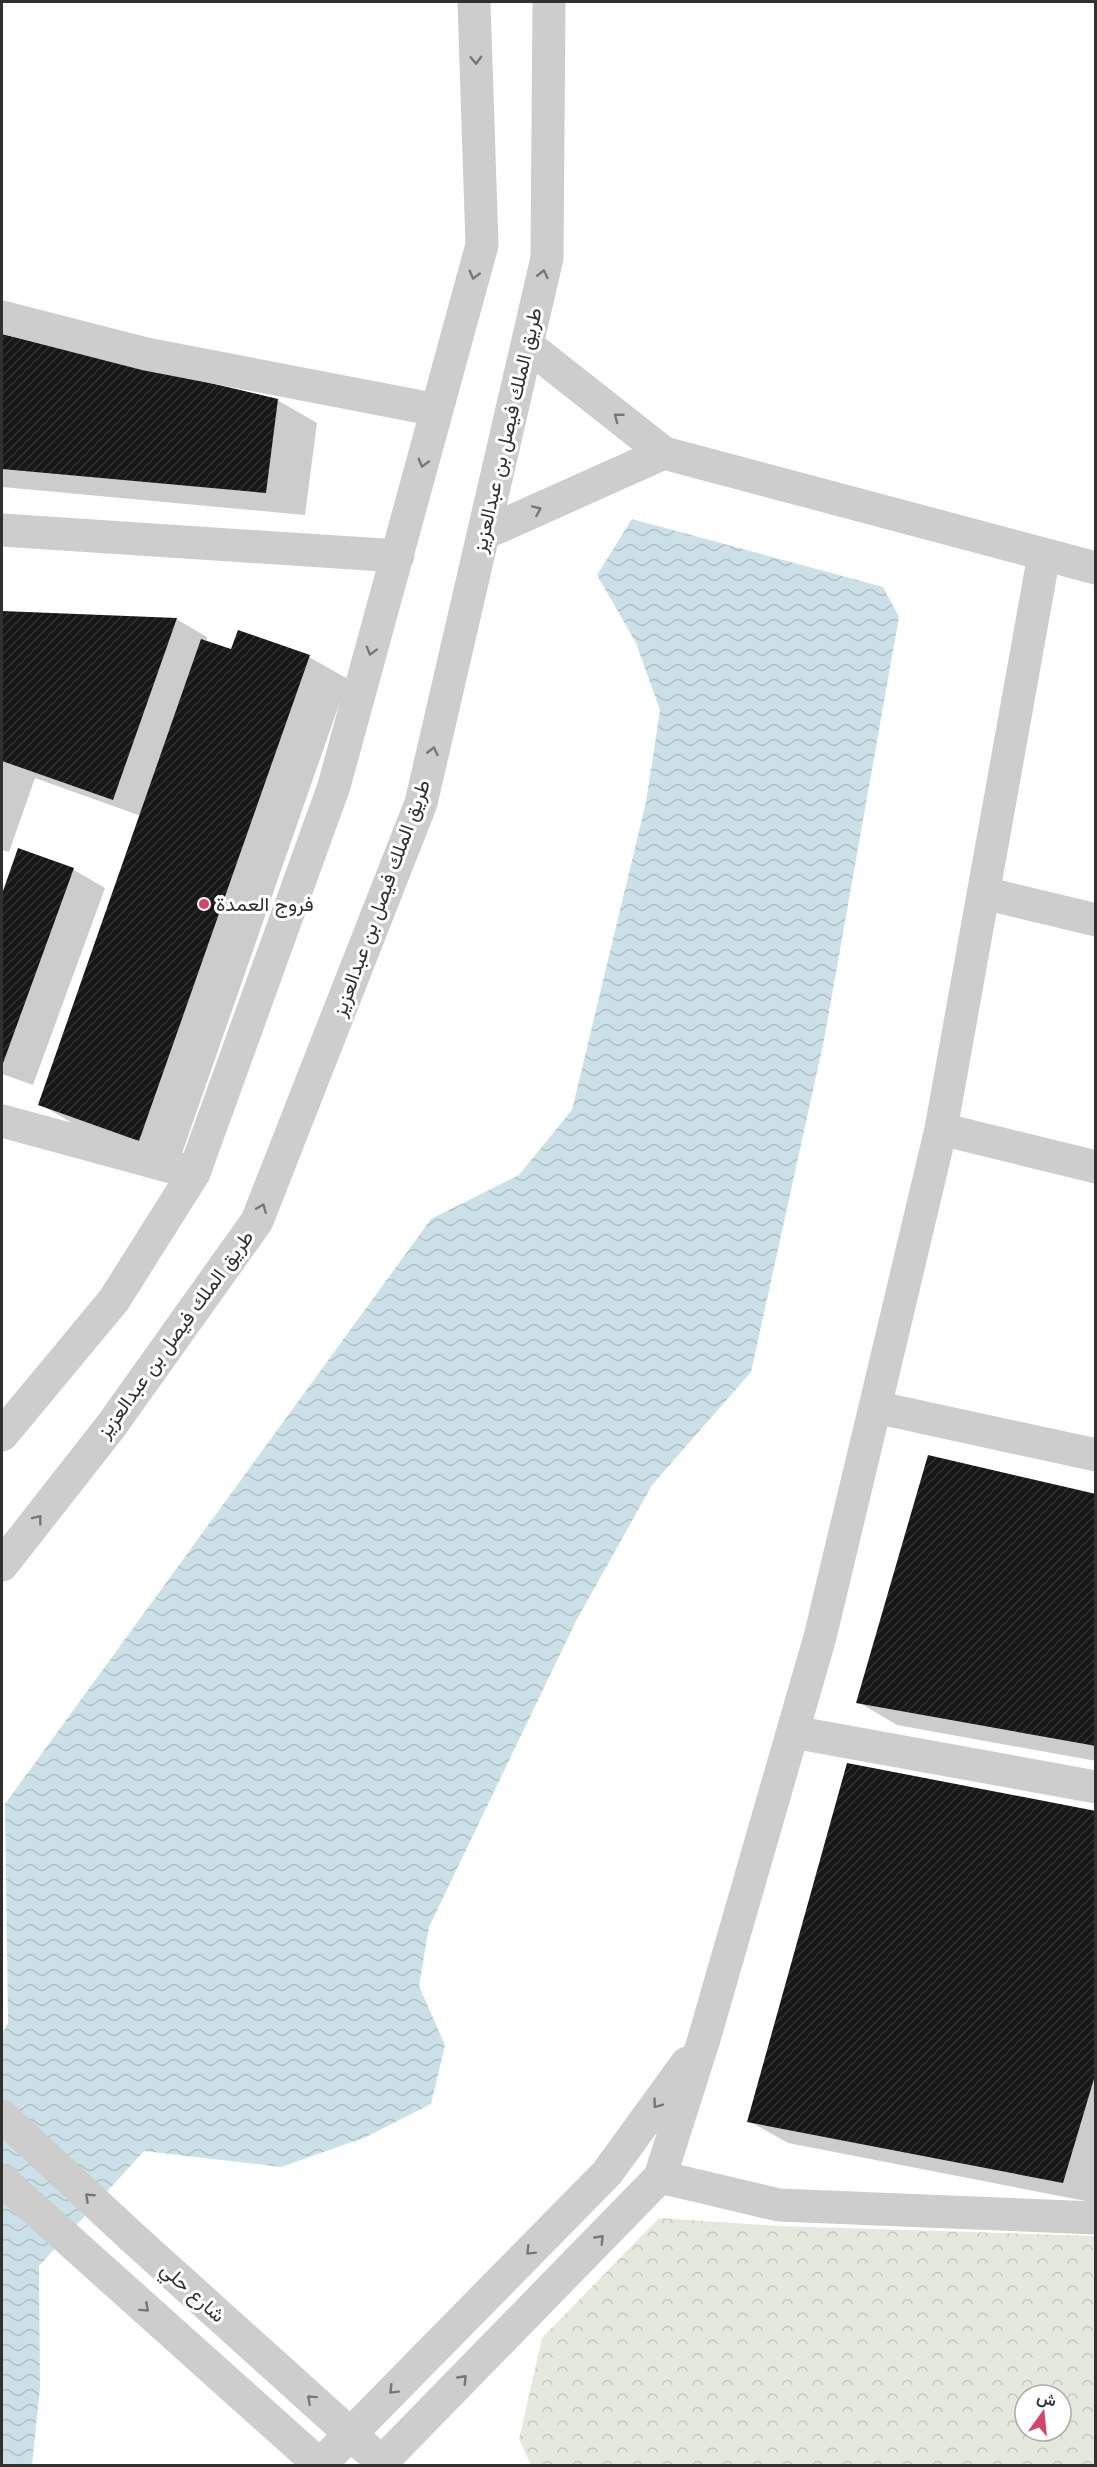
<svg xmlns="http://www.w3.org/2000/svg" width="1097" height="2467" viewBox="0 0 1097 2467" font-family="Arial,Vazirmatn,sans-serif">
	<defs>
		<pattern id="park-crowns" width="20" height="18" patternUnits="userSpaceOnUse" patternTransform="scale(1.5)"><rect width="20" height="18" fill="#e5e9dd"/><path d="M2 6a3 3 0 1 1 6 0M12 15a3 3 0 1 1 6 0" fill="none" stroke="#c5c8be"/></pattern>
		<pattern id="water-waves" width="16" height="10" patternUnits="userSpaceOnUse" patternTransform="scale(1.5)"><rect width="16" height="10" fill="#cbe1e7"/><path d="M0 5q4-4 8 0t8 0" fill="none" stroke="#afc1c6"/></pattern>
		<pattern id="building-hatch" width="6" height="6" patternUnits="userSpaceOnUse" patternTransform="scale(1.5)"><rect width="6" height="6" fill="#171717"/><path d="M-1 1l2-2M0 6l6-6M5 7l2-2" fill="none" stroke="#303030"/></pattern>
	</defs>
	<rect width="100%" height="100%" fill="#fff"/>
	<path fill="url(#park-crowns)" fill-rule="evenodd" d="M 659,2218 L 778,2226 L 1095,2236 L 1095,2465 L 531,2465 L 519,2439 L 542,2338 ZM 1025,2395 L 1061,2395 L 1061,2431 L 1025,2431 Z"/>
	<path fill="url(#water-waves)" d="M 632,519 L 883,587 L 899,617 L 824,1040 L 751,1372 L 652,1485 L 576,1621 L 429,1927 L 419,1986 L 445,2045 L 431,2104 L 366,2137 L 281,2167 L 144,2151 L 39,2266 L 40,2388 L 32,2465 L 2,2466 L 2,2034 L 8,2023 L 5,1804 L 431,1219 L 519,1175 L 572,1110 L 646,802 L 660,710 L 636,643 L 597,575 Z"/>
	<path fill="#0003" d="M 2,335 L 277,400 L 317,423 L 305,515 L 2,487 Z
		M 2,613 L 176,619 L 207,637 L 206,642 L 232,651 L 309,657 L 348,679 L 179,1162 L 79,1127 L 40,1104 L 141,816 L 35,778 L 9,852 L 2,850 Z
		M 19,850 L 74,870 L 105,888 L 33,1085 L 2,1074 L 2,898 Z
		M 1096,1496 L 1096,1761 L 897,1725 L 858,1702 Z
		M 1096,1812 L 1096,2203 L 788,2143 L 749,2121 Z"/>
	<path fill="url(#building-hatch)" d="M 2,334 L 278,399 L 266,493 L 2,469 Z
		M 2,611 L 177,618 L 113,800 L 2,761 Z
		M 238,630 L 310,655 L 139,1141 L 38,1105 L 201,639 L 231,649 Z
		M 18,848 L 74,868 L 2,1066 L 2,894 Z
		M 928,1455 L 1096,1494 L 1096,1746 L 856,1703 Z
		M 847,1763 L 1096,1811 L 1096,2072 L 1063,2183 L 747,2122 Z"/>
	<g fill="none" stroke-linecap="round" stroke-linejoin="round">
		<path stroke="#cdcdcd" stroke-width="33" d="M 2,317 L 146,354 L 437,410
			M 527,345 L 664,453 L 1096,568
			M 2,530 L 398,556
			M 483,534 L 664,453
			M 984,893 L 1096,920
			M 2,1121 L 194,1173
			M 941,1129 L 1096,1167
			M 875,1407 L 1096,1455
			M 2,1435 L 114,1300 L 194,1173 L 334,786 L 482,245 L 474,2
			M 2,1565 L 111,1426 L 257,1221 L 421,803 L 547,258 L 549,2
			M 793,1732 L 1096,1787
			M 2,2116 L 132,2237 L 367,2449
			M 660,2177 L 779,2205 L 1096,2218
			M 2,2180 L 321,2466
			M 319,2466 L 607,2173 L 687,2063
			M 378,2466 L 660,2177 L 704,2039 L 820,1637 L 875,1407 L 941,1129 L 1044,555"/>
	</g>
	<defs><path id="oneway-chevron" d="M-2-3.5L2.5 0L-2 3.5" fill="none" stroke-width="1.6" stroke-linecap="round" stroke-linejoin="round" transform="scale(1.5)"/></defs>
	<g stroke="#777">
		<use href="#oneway-chevron" transform="translate(476 60) rotate(88)"/>
		<use href="#oneway-chevron" transform="translate(543 274) rotate(-77)"/>
		<use href="#oneway-chevron" transform="translate(474 275) rotate(105)"/>
		<use href="#oneway-chevron" transform="translate(618 417) rotate(-142)"/>
		<use href="#oneway-chevron" transform="translate(423 463) rotate(105)"/>
		<use href="#oneway-chevron" transform="translate(537 510) rotate(-24)"/>
		<use href="#oneway-chevron" transform="translate(371 651) rotate(106)"/>
		<use href="#oneway-chevron" transform="translate(433 751) rotate(-77)"/>
		<use href="#oneway-chevron" transform="translate(262 1208) rotate(-68)"/>
		<use href="#oneway-chevron" transform="translate(38 1519) rotate(-52)"/>
		<use href="#oneway-chevron" transform="translate(657 2104) rotate(126)"/>
		<use href="#oneway-chevron" transform="translate(89 2197) rotate(-137)"/>
		<use href="#oneway-chevron" transform="translate(600 2239) rotate(-46)"/>
		<use href="#oneway-chevron" transform="translate(530 2251) rotate(135)"/>
		<use href="#oneway-chevron" transform="translate(145 2308) rotate(42)"/>
		<use href="#oneway-chevron" transform="translate(463 2379) rotate(-46)"/>
		<use href="#oneway-chevron" transform="translate(393 2390) rotate(135)"/>
		<use href="#oneway-chevron" transform="translate(311 2399) rotate(-138)"/>
	</g>
	<circle fill="#d44567" stroke="#fff" stroke-width="2" cx="204" cy="904" r="6"/>
	<g text-anchor="middle" dominant-baseline="central" stroke-width="6" stroke-linejoin="round" paint-order="stroke">
		<g font-size="20" fill="#303030" stroke="#fff">
			<text transform="translate(507 430) rotate(-77)">طريق الملك فيصل بن عبدالعزيز</text>
			<text transform="translate(381 898) rotate(-70)">طريق الملك فيصل بن عبدالعزيز</text>
			<text transform="translate(175 1334) rotate(-54)">طريق الملك فيصل بن عبدالعزيز</text>
			<text transform="translate(193 2292) rotate(42)">شارع حلي</text>
		</g>
		<g font-size="20" fill="#303030" stroke="#fff" text-anchor="start">
			<text x="216" y="904">فروج العمدة</text>
		</g>
	</g>
	<rect width="1097" height="2467" fill="none" stroke="#303030" stroke-width="6"/>
	<g transform="translate(1043 2413) rotate(15)"><circle r="28" fill="#ffffff" stroke="#acacac" stroke-width="1.5"/>
	<path d="M0-4.5L10 22L0 15L-10 22Z" fill="#d44567"/>
	<text y="-9" font-size="16" font-weight="bold" text-anchor="middle" fill="#303030">ش</text>
	</g>
</svg>
